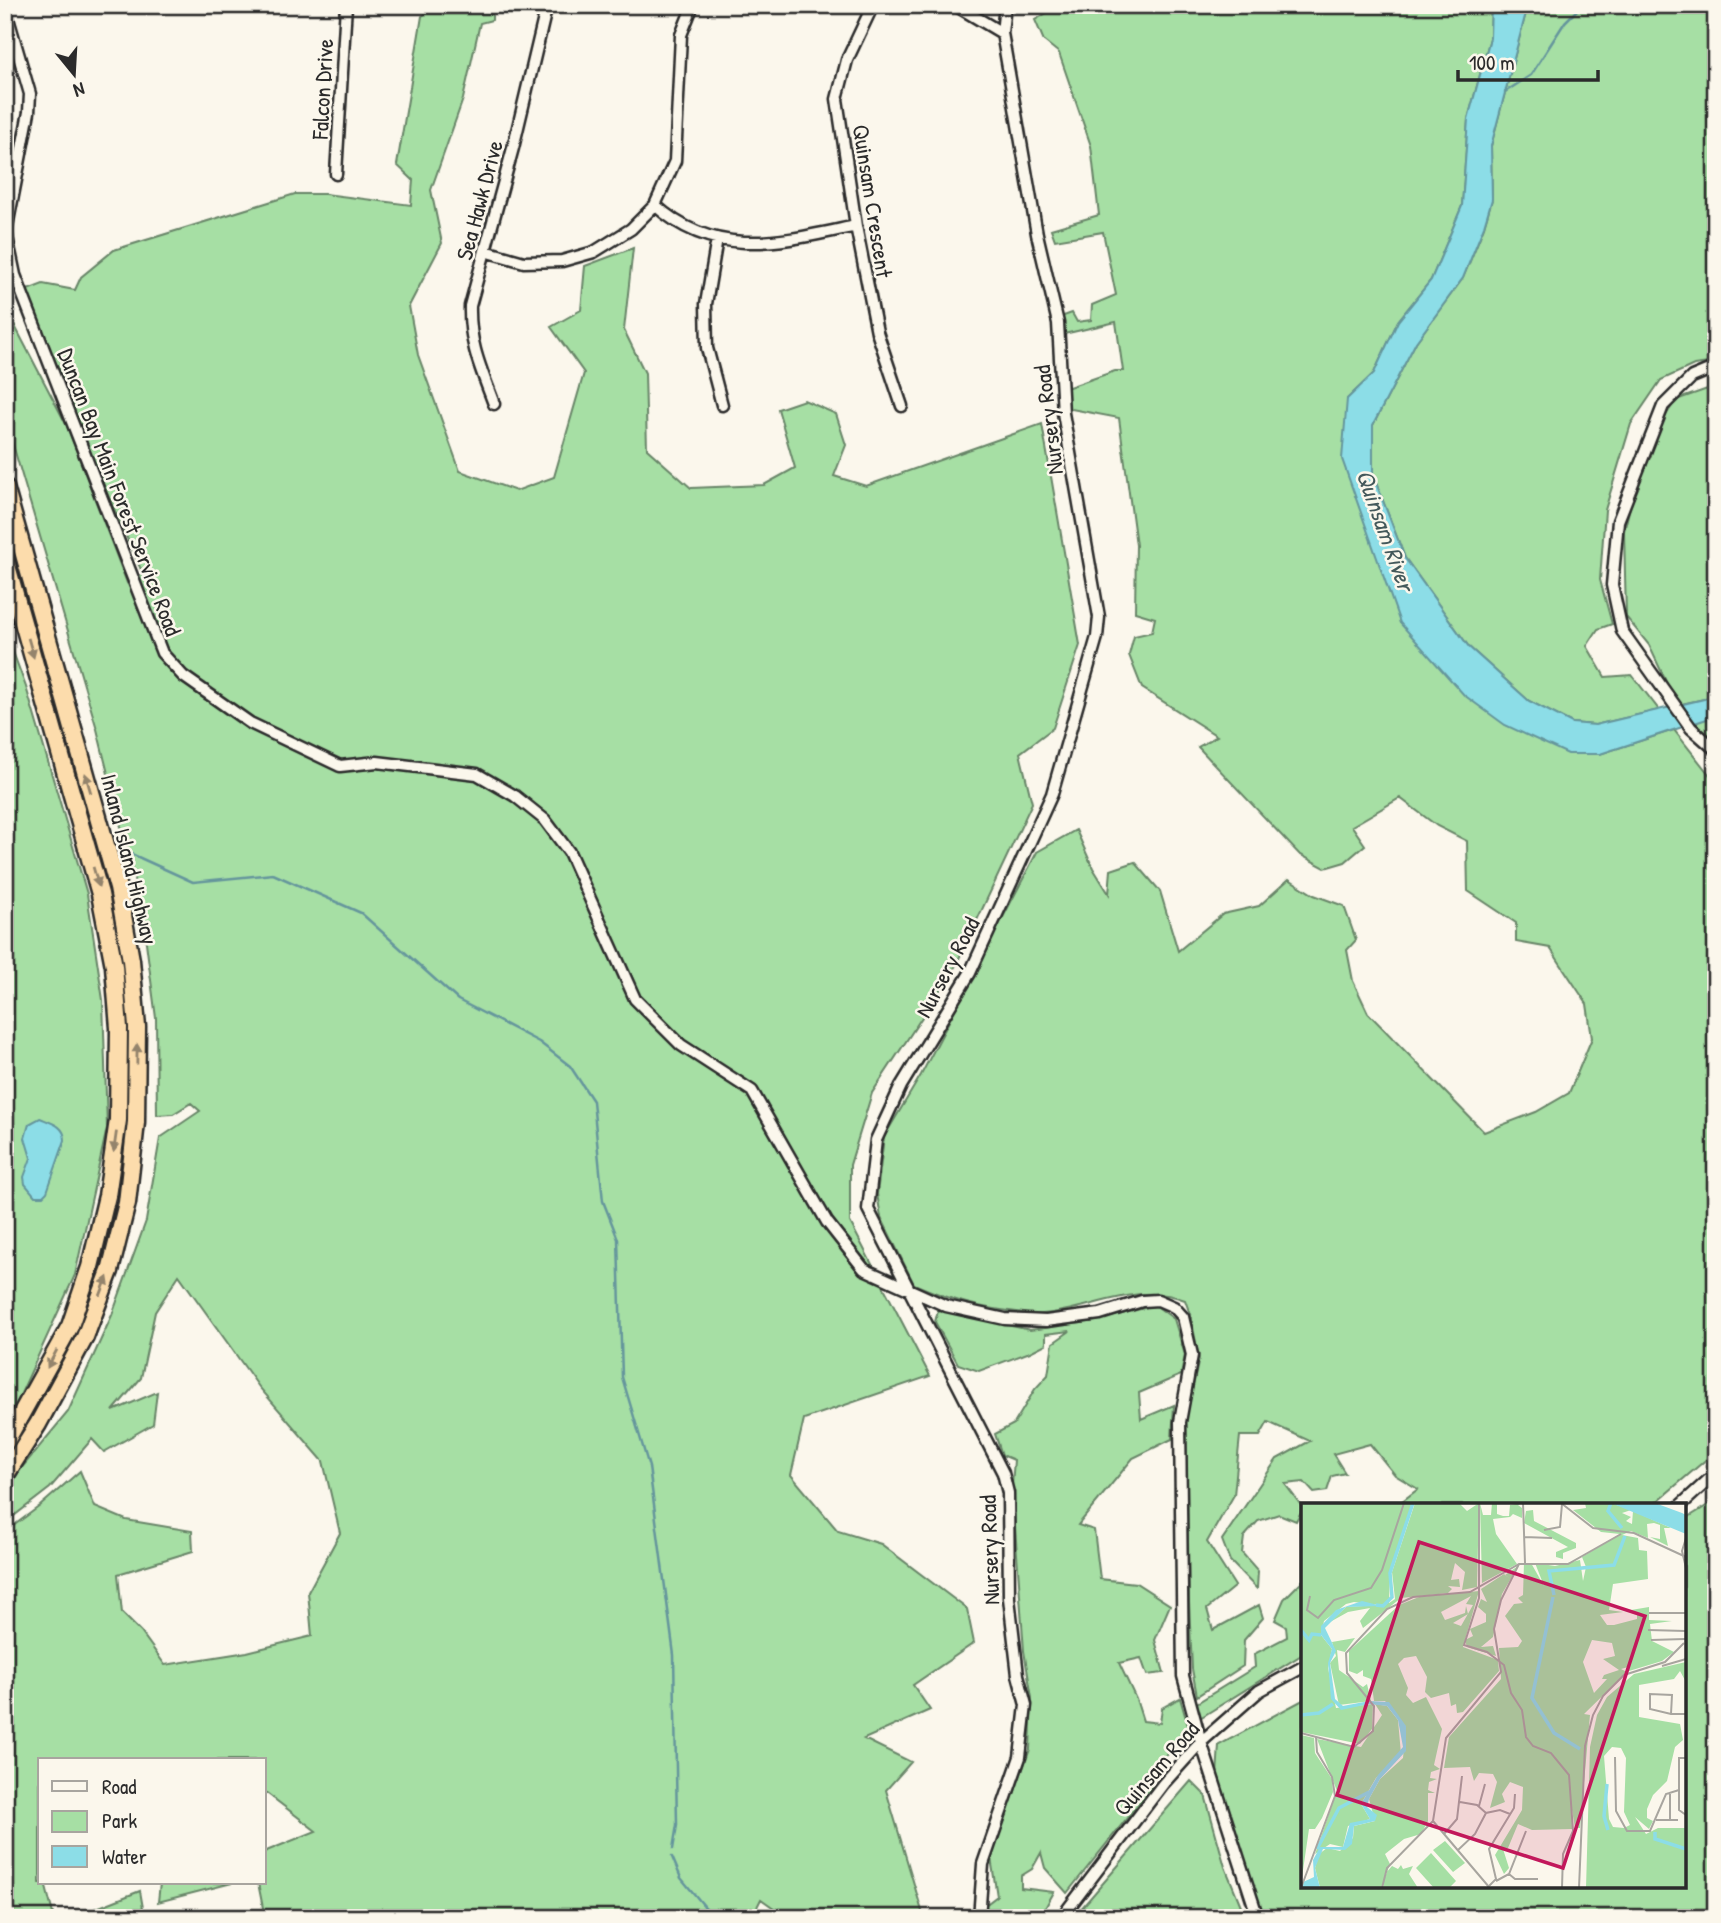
<svg xmlns="http://www.w3.org/2000/svg" width="1721" height="1923" viewBox="0 0 1721 1923" font-family="'Patrick Hand',sans-serif">
	<rect width="100%" height="100%" fill="#fbf7ec"/>
	<filter id="ink" filterUnits="userSpaceOnUse"><feTurbulence type="fractalNoise" baseFrequency=".0143" numOctaves="2"/><feDisplacementMap in="SourceGraphic" scale="14" xChannelSelector="R" yChannelSelector="G"/><feConvolveMatrix kernelMatrix="1 2 1 2 8 2 1 2 1" color-interpolation-filters="sRGB"/></filter>
	<g filter="url(#ink)">
		<path fill="#a6dfa4" stroke="#688568" stroke-width="2" d="M 440,5 L 492,5 L 492,20 L 480,23 L 463,99 L 431,190 L 442,243 L 409,306 L 418,355 L 460,471 L 516,491 L 554,477 L 584,373 L 551,327 L 581,310 L 585,266 L 633,248 L 624,330 L 645,373 L 647,449 L 691,488 L 764,485 L 795,468 L 778,409 L 804,400 L 836,414 L 846,445 L 834,476 L 866,486 L 1042,424 L 1080,645 L 1053,728 L 1020,753 L 1032,803 L 955,967 L 872,1093 L 850,1165 L 850,1222 L 930,1376 L 804,1419 L 791,1475 L 838,1531 L 881,1544 L 967,1609 L 974,1643 L 913,1685 L 930,1710 L 864,1739 L 911,1762 L 886,1790 L 924,1918 L 788,1918 L 761,1899 L 754,1913 L 760,1918 L 265,1918 L 258,1883 L 264,1883 L 264,1852 L 316,1831 L 264,1791 L 264,1760 L 40,1760 L 40,1883 L 45,1883 L 54,1918 L 5,1918 L 5,1532 L 40,1506 L 80,1471 L 95,1507 L 126,1520 L 192,1531 L 193,1551 L 118,1574 L 122,1613 L 141,1632 L 165,1665 L 247,1652 L 312,1636 L 308,1592 L 340,1533 L 323,1461 L 259,1387 L 179,1275 L 155,1312 L 141,1378 L 113,1411 L 157,1392 L 153,1424 L 104,1452 L 92,1439 L 50,1488 L 6,1522 L 5,1519 L 5,1488 L 68,1412 L 112,1315 L 146,1221 L 160,1138 L 200,1111 L 191,1103 L 173,1114 L 157,1115 L 156,1018 L 142,912 L 97,729 L 5,418 L 5,307 L 66,424 L 127,583 L 143,574 L 99,475 L 25,291 L 43,284 L 75,290 L 81,277 L 114,250 L 295,194 L 325,194 L 411,205 L 413,180 L 397,165 L 422,16 Z
			M 1055,5 L 1491,5 L 1490,38 L 1468,119 L 1462,206 L 1431,280 L 1398,321 L 1374,373 L 1347,399 L 1400,623 L 1600,754 L 1674,730 L 1716,783 L 1716,1451 L 1653,1505 L 1397,1505 L 1418,1489 L 1395,1475 L 1370,1444 L 1333,1454 L 1345,1473 L 1332,1476 L 1327,1491 L 1314,1493 L 1304,1482 L 1285,1484 L 1303,1508 L 1296,1521 L 1279,1514 L 1258,1521 L 1244,1537 L 1242,1553 L 1258,1571 L 1257,1589 L 1230,1561 L 1222,1540 L 1277,1459 L 1310,1441 L 1268,1422 L 1260,1436 L 1240,1436 L 1234,1495 L 1207,1542 L 1235,1586 L 1207,1609 L 1213,1630 L 1259,1605 L 1263,1618 L 1244,1640 L 1243,1666 L 1197,1696 L 1192,1669 L 1189,1602 L 1186,1419 L 1199,1358 L 1191,1317 L 1185,1300 C 1138,1281 1091,1310 1043,1314 C 1035,1315 1025,1313 1017,1312 C 977,1308 951,1300 914,1284 L 881,1217 L 877,1194 L 884,1137 L 921,1075 L 1037,852 L 1076,830 L 1093,868 L 1109,894 L 1111,870 L 1135,862 L 1160,891 L 1178,951 L 1223,914 L 1259,906 L 1289,879 L 1314,895 L 1344,906 L 1356,940 L 1347,950 L 1353,981 L 1368,1013 L 1484,1132 L 1536,1112 L 1569,1093 L 1592,1038 L 1587,1004 L 1550,948 L 1516,942 L 1516,923 L 1468,891 L 1467,841 L 1437,826 L 1400,798 L 1352,826 L 1365,845 L 1345,862 L 1325,868 L 1299,854 L 1198,747 L 1217,736 L 1142,688 L 1129,655 L 1134,636 L 1152,632 L 1155,618 L 1135,612 L 1136,545 L 1119,418 L 1066,408 L 1066,388 L 1115,371 L 1123,371 L 1116,322 L 1064,334 L 1061,317 L 1072,313 L 1077,322 L 1091,320 L 1092,305 L 1116,295 L 1103,232 L 1055,240 L 1051,229 L 1099,215 L 1091,146 L 1059,53 L 1044,41 L 1035,20 L 1055,8 Z
			M 1528,5 L 1716,5 L 1716,362 L 1694,365 L 1661,380 L 1631,424 L 1605,510 L 1600,580 L 1612,624 L 1598,629 L 1587,646 L 1605,677 L 1632,675 L 1659,710 L 1595,725 L 1572,723 L 1529,701 L 1469,647 L 1405,558 L 1373,475 L 1373,425 L 1416,342 L 1463,278 L 1484,227 L 1492,199 L 1491,146 Z
			M 1716,386 L 1716,693 L 1704,699 L 1677,705 L 1649,645 L 1626,617 L 1624,531 L 1645,447 L 1676,400 Z
			M 5,612 L 13,652 L 26,687 L 87,894 L 103,1000 L 107,1128 L 75,1275 L 13,1411 L 5,1421 Z
			M 1716,714 L 1716,757 L 1696,722 Z
			M 1155,1305 L 1174,1319 L 1185,1355 L 1181,1375 L 1139,1393 L 1141,1419 L 1174,1405 L 1172,1439 L 1133,1458 L 1078,1525 L 1094,1530 L 1100,1579 L 1136,1583 L 1170,1605 L 1155,1640 L 1164,1673 L 1147,1675 L 1141,1658 L 1119,1663 L 1136,1699 L 1143,1721 L 1160,1723 L 1162,1708 L 1180,1698 L 1191,1736 L 1147,1771 L 1151,1788 L 1067,1893 L 1045,1868 L 1041,1853 L 1032,1869 L 1021,1876 L 1021,1888 L 1054,1892 L 1044,1910 L 1054,1913 L 1050,1918 L 984,1918 L 984,1906 L 997,1896 L 991,1858 L 1030,1749 L 1032,1698 L 1024,1651 L 1012,1485 L 1014,1460 L 1002,1455 L 995,1434 L 1014,1424 L 1035,1389 L 1048,1375 L 1053,1343 L 1070,1331 L 1046,1334 L 1046,1344 L 1030,1352 L 979,1371 L 958,1364 L 935,1322 L 938,1310 L 1030,1330 L 1096,1321 Z
			M 1716,1500 L 1716,1918 L 1264,1918 L 1217,1775 L 1219,1745 L 1303,1700 L 1303,1886 L 1684,1886 L 1684,1520 Z
			M 1303,1580 L 1303,1654 L 1200,1718 L 1197,1703 L 1255,1667 L 1254,1654 L 1287,1637 L 1286,1626 L 1275,1620 L 1284,1599 Z
			M 1191,1781 L 1205,1795 L 1225,1867 L 1246,1918 L 1073,1918 Z
			M 160,1883 L 232,1883 L 158,1902 Z
			M 140,1891 L 143,1908 L 120,1918 L 71,1918 Z"/>
		<path fill="#8cdde7" stroke="#65969c" stroke-width="2" d="M 1491,5 L 1528,5 L 1491,146 L 1492,199 L 1484,226 L 1463,278 L 1416,342 L 1373,425 L 1373,475 L 1405,558 L 1469,647 L 1529,701 L 1572,723 L 1595,725 L 1704,699 L 1716,693 L 1716,714 L 1710,718 L 1600,754 L 1568,754 L 1505,725 L 1464,695 L 1400,623 L 1342,459 L 1347,399 L 1374,373 L 1398,321 L 1431,280 L 1462,206 L 1468,119 L 1490,38 Z
			M 40,1118 C 52,1123 65,1126 65,1140 L 47,1192 L 43,1196 L 35,1196 L 25,1184 L 24,1177 L 31,1158 L 25,1138 L 29,1124 Z"/>
		<g fill="none" stroke-linecap="round" stroke-linejoin="round">
			<path stroke="#65969c" stroke-width="2.5" d="M 1505,92 L 1531,75 L 1565,22 L 1582,5
				M 87,818 L 95,834
				M 116,847 L 193,882 L 273,874 L 361,913 L 458,1000 L 539,1042 L 570,1066 L 593,1101 L 603,1201 L 618,1239 L 622,1377 L 649,1467 L 674,1655 L 677,1825 L 673,1849
				M 672,1857 L 681,1878 L 714,1918"/>
			<defs>
				<path id="minor" d="M 873,5 L 847,60 L 837,99 L 856,226 L 877,332 L 902,406
					M 955,5 L 1002,33
					M 5,8 L 30,94 L 29,112 L 6,232 L 15,275 L 162,653 L 183,676 L 250,723 L 340,766 L 377,762 L 477,774 L 515,796 L 545,820 L 569,852 L 635,999 L 681,1045 L 752,1091 L 827,1222 L 864,1269 L 946,1306 L 1005,1319 L 1046,1321 L 1100,1314 L 1142,1301 L 1158,1300 L 1174,1307 L 1183,1317 L 1192,1355 L 1180,1422 L 1183,1676 L 1201,1742 L 1258,1918
					M 336,174 L 346,5
					M 655,205 C 716,261 784,241 856,226
					M 717,239 L 706,304 L 707,348 L 722,405
					M 485,251 L 524,262 L 562,261 L 594,252 L 631,229 L 655,205 L 675,161 L 681,35 L 693,5
					M 1716,367 L 1692,377 L 1663,406 L 1618,521 L 1612,585 L 1622,631 L 1691,728 L 1716,750
					M 494,404 C 481,369 469,344 470,306 L 513,148 L 547,5
					M 1681,1505 L 1716,1473
					M 979,1918 L 983,1864 L 1020,1757 L 1026,1705 L 1018,1675 L 1009,1598 L 1008,1493 L 1003,1473 L 868,1209 L 876,1140 L 901,1086 L 970,973 L 1052,794 L 1097,637 L 1099,617 L 1063,413 L 1058,323 L 1037,234 L 1002,33 L 1005,5
					M 1061,1918 L 1163,1784 L 1201,1742 L 1259,1691 L 1303,1667"/>
				<path id="trunk" d="M 5,487 L 118,888 L 131,960 L 137,1027 L 136,1122 L 127,1203 L 110,1271 L 85,1337 L 38,1424 L 5,1476
					M 5,559 L 100,894 L 114,966 L 119,1028 L 118,1120 L 107,1196 L 90,1267 L 70,1326 L 5,1443"/>
			</defs>
			<use href="#minor" stroke="#2b2b2b" stroke-width="15"/>
			<use href="#trunk" stroke="#2b2b2b" stroke-width="21"/>
			<use href="#minor" stroke="#fbf7ec" stroke-width="10"/>
			<use href="#trunk" stroke="#fcdcac" stroke-width="16"/>
		</g>
		<defs><path id="oneway-solid" d="M-6-.8H1V-3.2L6.5 0L1 3.2V.8H-6Z" transform="scale(1.75)"/></defs>
		<g fill="#94846c">
			<use href="#oneway-solid" transform="translate(31 648) rotate(74)"/>
			<use href="#oneway-solid" transform="translate(88 783) rotate(-106)"/>
			<use href="#oneway-solid" transform="translate(96 877) rotate(74)"/>
			<use href="#oneway-solid" transform="translate(137 1054) rotate(-89)"/>
			<use href="#oneway-solid" transform="translate(115 1142) rotate(98)"/>
			<use href="#oneway-solid" transform="translate(104 1286) rotate(-69)"/>
			<use href="#oneway-solid" transform="translate(52 1359) rotate(118)"/>
		</g>
	</g>
	<g text-anchor="middle" dominant-baseline="central" stroke-width="5" stroke-linejoin="round" paint-order="stroke">
		<g font-size="23" fill="#2b2b2b" stroke="#fbf7ec">
			<text transform="translate(322 89) rotate(-87)">Falcon Drive</text>
			<text transform="translate(479 200) rotate(-75)">Sea Hawk Drive</text>
			<text transform="translate(873 201) rotate(81)">Quinsam Crescent</text>
			<text transform="translate(1048 420) rotate(-97)">Nursery Road</text>
			<text transform="translate(120 492) rotate(69)">Duncan Bay Main Forest Service Road</text>
			<text transform="translate(130 859) rotate(76)">Inland Island Highway</text>
			<text transform="translate(947 967) rotate(-62)">Nursery Road</text>
			<text transform="translate(989 1550) rotate(-92)">Nursery Road</text>
			<text transform="translate(1156 1768) rotate(-49)">Quinsam Road</text>
		</g>
		<g font-size="24" font-style="italic" fill="#43585a" stroke="#fbf7ec">
			<text transform="translate(1386 530) rotate(70)">Quinsam River</text>
		</g>
	</g>
	<g transform="translate(1301 1503)">
		<rect width="385" height="385" fill="#fbf7ec"/>
		<path d="M 0,0 L 112,0 L 89,70 L 88,100 L 94,96 L 91,69 L 114,0 L 158,0 L 166,8 L 178,0 L 176,84 L 161,87 L 164,69 L 154,60 L 150,77 L 158,76 L 159,84 L 147,83 L 151,86 L 147,90 L 100,95 L 62,125 L 59,118 L 69,105 L 47,109 L 29,119 L 45,104 L 79,102 L 53,99 L 45,101 L 23,118 L 20,132 L 31,146 L 27,165 L 35,205 L 72,201 L 71,226 L 59,241 L 0,229 ZM 179,0 L 182,12 L 190,12 L 191,0 L 196,0 L 196,11 L 202,13 L 208,13 L 209,2 L 215,1 L 208,0 L 221,0 L 217,2 L 221,5 L 221,15 L 212,11 L 209,14 L 192,16 L 195,31 L 216,61 L 181,80 ZM 284,0 L 310,0 L 330,7 L 321,10 L 330,14 L 325,18 L 331,21 L 332,8 L 370,25 L 363,25 L 367,43 L 349,34 L 359,36 L 359,22 L 353,20 L 346,21 L 347,35 L 330,28 L 321,32 L 337,35 L 338,47 L 346,48 L 347,76 L 312,81 L 308,107 L 322,109 L 299,112 L 306,122 L 313,122 L 336,116 L 336,110 L 324,108 L 348,104 L 348,117 L 371,118 L 349,121 L 351,138 L 373,149 L 361,158 L 328,168 L 327,164 L 320,166 L 326,169 L 283,211 L 289,212 L 279,325 L 274,325 L 271,307 L 271,326 L 231,327 L 217,321 L 207,345 L 202,346 L 208,365 L 203,371 L 194,352 L 221,307 L 222,284 L 209,279 L 201,291 L 204,299 L 189,305 L 196,279 L 192,271 L 178,270 L 173,278 L 169,264 L 143,265 L 148,234 L 200,176 L 198,145 L 217,144 L 221,138 L 204,113 L 213,101 L 222,100 L 217,95 L 222,92 L 223,60 L 230,60 L 243,83 L 234,60 L 254,63 L 279,57 L 282,78 L 285,64 L 281,54 L 319,31 L 300,29 L 272,7 L 285,5 ZM 291,137 L 311,140 L 314,153 L 302,156 L 318,167 L 303,172 L 301,176 L 306,176 L 293,190 L 282,159 ZM 232,7 L 233,18 L 275,40 L 275,45 L 262,50 L 262,56 L 255,54 L 255,49 L 267,44 L 223,20 L 225,8 ZM 217,63 L 201,91 L 192,134 L 180,144 L 192,143 L 195,153 L 166,144 L 164,137 L 172,133 L 169,126 L 185,119 L 185,111 L 177,104 L 180,96 L 186,99 L 180,86 L 203,71 L 208,75 L 204,72 ZM 178,88 L 162,144 L 197,157 L 198,168 L 162,209 L 156,210 L 155,201 L 150,203 L 148,190 L 130,195 L 124,189 L 126,174 L 115,153 L 103,155 L 97,161 L 107,185 L 105,192 L 112,200 L 125,194 L 141,226 L 133,262 L 139,266 L 130,269 L 129,275 L 136,276 L 128,279 L 127,287 L 134,290 L 127,290 L 127,318 L 120,331 L 103,336 L 84,351 L 89,361 L 80,385 L 19,385 L 14,365 L 18,351 L 26,345 L 39,348 L 52,335 L 53,323 L 74,318 L 68,296 L 79,276 L 102,255 L 105,224 L 84,198 L 73,198 L 70,176 L 62,173 L 62,167 L 56,171 L 48,168 L 48,148 L 98,102 L 118,94 ZM 170,93 L 165,101 L 172,102 L 160,123 L 152,120 L 167,111 L 165,103 L 164,110 L 144,117 L 140,109 ZM 54,135 L 44,149 L 36,147 L 38,167 L 62,184 L 66,181 L 70,198 L 38,202 L 29,160 L 35,153 L 31,139 ZM 385,159 L 385,179 L 379,168 L 373,176 L 338,182 L 338,214 L 379,221 L 382,237 L 374,244 L 366,278 L 352,292 L 346,306 L 346,315 L 352,318 L 348,326 L 334,314 L 345,331 L 357,325 L 385,325 L 385,385 L 285,385 L 289,244 L 296,212 L 306,194 L 333,171 ZM 311,244 L 320,245 L 325,255 L 323,309 L 329,322 L 323,325 L 312,324 L 308,316 L 303,253 ZM 74,201 L 86,203 L 97,217 L 100,251 L 75,275 L 60,301 L 69,316 L 47,323 L 42,344 L 29,341 L 14,351 L 36,288 L 16,236 L 60,244 L 81,212 ZM 0,232 L 13,235 L 14,250 L 31,276 L 32,289 L 21,315 L 14,326 L 8,326 L 0,381 ZM 144,338 L 164,360 L 152,369 L 132,347 ZM 130,350 L 155,378 L 148,385 L 133,385 L 115,365 ZM 100,362 L 102,366 L 112,363 L 108,371 L 117,385 L 82,385 L 84,371 L 91,363 L 97,366 Z" fill="#a6dfa4" fill-rule="evenodd"/>
		<path d="M 310,0 L 354,0 L 381,10 L 385,12 L 385,31 ZM 61,98 L 81,103 L 45,104 L 24,125 L 35,148 L 29,160 L 34,196 L 42,203 L 68,198 L 88,199 L 105,223 L 105,248 L 79,276 L 68,296 L 66,304 L 76,312 L 74,318 L 53,323 L 51,341 L 44,347 L 22,346 L 14,365 L 19,385 L 0,385 L 0,380 L 13,374 L 12,357 L 19,344 L 42,344 L 49,320 L 69,316 L 60,301 L 77,272 L 102,244 L 97,217 L 86,203 L 68,201 L 40,207 L 30,196 L 27,160 L 31,146 L 20,132 L 20,123 L 35,107 Z" fill="#8cdde7"/>
		<path fill="none" stroke="#8cdde7" stroke-width="3.5" d="M 310,0 L 307,8 L 321,25M 253,92 L 248,68 L 313,62 L 324,33M 252,94 L 231,195 L 253,230 L 279,246M 75,102 L 82,103 L 91,94 L 89,70 L 112,0M 0,127 L 8,137 L 11,131 L 20,132M 0,212 L 18,210 L 32,201M 306,281 L 303,313 L 307,327M 354,329 L 354,336 L 385,346M 16,346 L 38,305 L 68,289"/>
		<path fill="none" stroke="#a8a59f" stroke-width="2" d="M 178,0 L 178,95 L 163,142 L 186,149 L 203,162 L 210,190 L 221,207 L 225,234 L 232,243 L 250,250 L 268,272 L 272,328 L 262,351 L 261,385M 222,0 L 224,60M 260,0 L 292,25 L 333,30 L 385,54M 243,27 L 259,24 L 261,1M 223,34 L 251,35M 385,35 L 381,48 L 385,65M 9,93 L 6,107 L 17,115 L 33,97 L 70,85 L 81,67 L 103,0M 348,110 L 385,110M 347,127 L 385,128M 350,137 L 384,136M 361,163 L 385,156M 370,211 L 371,192 L 349,191 L 349,206 L 370,211 L 385,211M 0,230 L 53,244 L 72,228 L 73,203 L 46,170 L 45,150 L 86,106 L 112,94 L 169,89 L 218,61 L 267,61 L 320,31M 314,254 L 315,308 L 326,328 L 349,328 L 365,291 L 378,287M 385,255 L 378,255 L 378,307 L 385,312M 369,289 L 369,317M 159,299 L 176,302 L 185,310M 178,303 L 184,281M 355,317 L 377,317M 132,318 L 188,384M 143,331 L 156,316 L 161,273M 157,347 L 174,331 L 185,310 L 199,307 L 209,311M 208,371 L 214,376 L 237,376M 195,378 L 208,371 L 225,328M 0,385 L 34,293 L 31,274 L 16,249 L 15,234M 81,385 L 86,365 L 132,318 L 145,235 L 200,169 L 193,126 L 200,97 L 218,61M 186,385 L 195,376 L 188,346 L 213,305 L 214,291M 278,385 L 284,243 L 292,212 L 302,193 L 323,172 L 364,159 L 383,140"/>
		<path fill="#c2185b" fill-opacity="0.15" stroke="#c2185b" stroke-width="3.5" d="M 118,39 L 344,113 L 262,365 L 36,292 Z"/>
		<rect width="385" height="385" fill="none" stroke="#2b2b2b" stroke-width="3.5"/>
	</g>
	<rect width="1721" height="1923" fill="none" stroke="#fbf7ec" stroke-width="28"/>
	<rect x="14" y="14" width="1693" height="1895" fill="none" stroke="#2b2b2b" stroke-width="2.5" filter="url(#ink)"/>
	<rect x="38" y="1758" width="228" height="126" fill="#fbf7ec" stroke="#a8a59f" stroke-width="2"/>
	<rect x="52" y="1781" width="35" height="10" fill="#fbf7ec" stroke="#a8a59f" stroke-width="2"/>
	<text x="102" y="1794" font-size="21" fill="#2b2b2b">Road</text>
	<rect x="52" y="1811" width="35" height="21" fill="#a6dfa4" stroke="#a8a59f" stroke-width="2"/>
	<text x="102" y="1828" font-size="21" fill="#2b2b2b">Park</text>
	<rect x="52" y="1846" width="35" height="21" fill="#8cdde7" stroke="#a8a59f" stroke-width="2"/>
	<text x="102" y="1864" font-size="21" fill="#2b2b2b">Water</text>
	<g transform="translate(74 74) rotate(162)" stroke="#fbf7ec" stroke-width="5" paint-order="stroke">
	<path d="M0-5L12 26L0 18L-12 26Z" fill="#2b2b2b"/>
	<text y="-10" font-size="19" font-weight="bold" text-anchor="middle" fill="#2b2b2b">N</text>
	</g>
	<path d="M1458 70v10h140v-10" fill="none" stroke="#2b2b2b" stroke-width="3.5"/>
	<text x="1469" y="70" font-size="21" fill="#2b2b2b" stroke="#fbf7ec" stroke-width="5" paint-order="stroke">100 m</text>
</svg>
